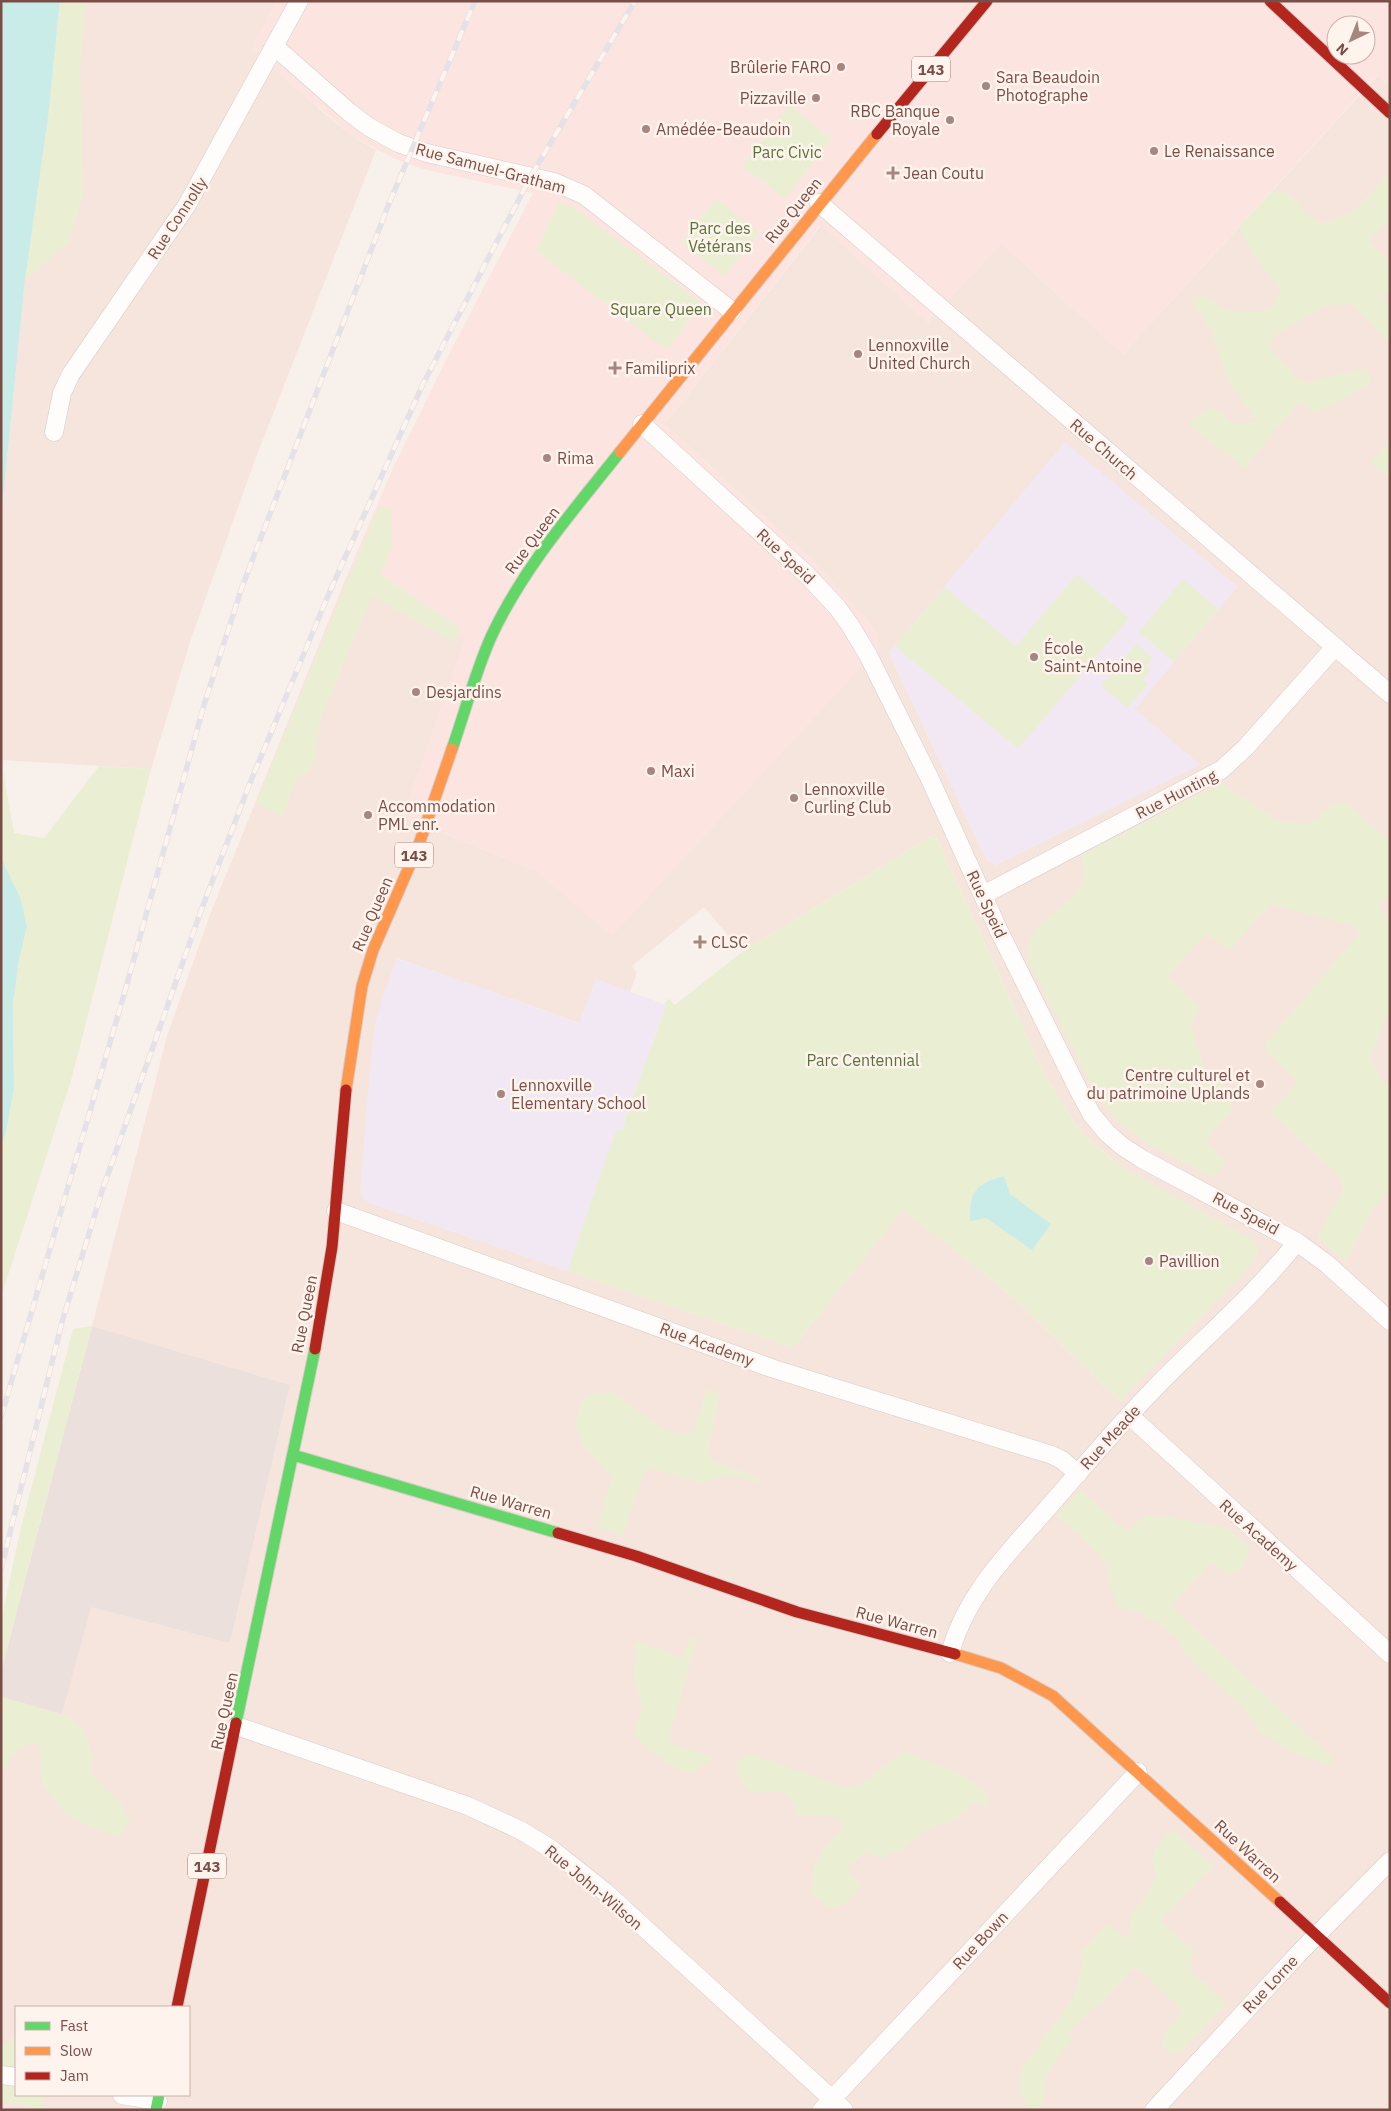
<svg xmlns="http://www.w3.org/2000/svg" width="1391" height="2111" viewBox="0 0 1391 2111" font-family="'IBM Plex Sans',sans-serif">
	<rect width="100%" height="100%" fill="#f8f0eb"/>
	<path fill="#f6e5dc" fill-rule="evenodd" d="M 60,1 L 277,1 L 252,48 L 325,114 L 354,137 L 376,150 L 255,460 L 191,639 L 151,769 L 1,760 L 1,519 L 25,280 L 48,117 Z
		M 1378,75 L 1390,86 L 1390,2110 L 1,2110 L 1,1697 L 62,1713 L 91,1606 L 230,1643 L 290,1385 L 92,1326 L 167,1036 L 211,912 L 348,573 L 466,637 L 403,817 L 538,872 L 612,935 L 881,645 L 869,621 L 811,559 L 665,424 L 821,225 L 928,323 L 1001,243 L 1123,354 ZM 1065,443 L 1237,587 L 1134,709 L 1199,764 L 996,865 L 988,861 L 983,853 L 889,653 ZM 935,834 L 1046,1077 L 1077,1126 L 1087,1137 L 1121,1167 L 1256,1258 L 1120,1402 L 1014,1298 L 903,1209 L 793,1348 L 369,1203 L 397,958 L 580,1023 L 596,979 L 630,992 L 637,973 L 632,966 L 704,907 L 742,952 ZM 16,2007 L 189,2007 L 189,2095 L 16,2095 Z"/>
	<path fill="#fce4e1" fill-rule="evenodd" d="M 277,1 L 1390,1 L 1390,86 L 1377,75 L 1123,354 L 1001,243 L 928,323 L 820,225 L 665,424 L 811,559 L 869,621 L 882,645 L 612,936 L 538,872 L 403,817 L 466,637 L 348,573 L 392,470 L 448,356 L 533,193 L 423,169 L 395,159 L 354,137 L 282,77 L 252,48 ZM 1336,25 L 1366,25 L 1366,55 L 1336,55 Z"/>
	<path fill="#ebe0dc" d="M 92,1326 L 290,1385 L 230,1643 L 91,1607 L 62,1714 L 1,1697 L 1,1671 Z"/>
	<path fill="#f1e8f4" d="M 1065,442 L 1237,587 L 1135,709 L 1200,765 L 996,865 L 988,861 L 983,853 L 889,653 Z
		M 397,958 L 579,1023 L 596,979 L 666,1005 L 621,1132 L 616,1131 L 567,1271 L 369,1203 L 362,1198 L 360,1191 L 371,1057 L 375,1024 L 384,993 Z"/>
	<path fill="#eaefd4" d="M 60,1 L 86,1 L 80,65 L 83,194 L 69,242 L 25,280 L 48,117 Z
		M 789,105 L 832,139 L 785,199 L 742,166 Z
		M 1390,171 L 1390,219 L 1368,242 L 1390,261 L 1390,288 L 1383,296 L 1386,304 L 1390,304 L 1390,344 L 1352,304 L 1326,305 L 1275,335 L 1269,346 L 1298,379 L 1305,383 L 1367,368 L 1371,382 L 1330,407 L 1315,412 L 1300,402 L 1244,468 L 1188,424 L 1206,409 L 1216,409 L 1235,425 L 1257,422 L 1229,382 L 1212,333 L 1191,298 L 1202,295 L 1224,310 L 1260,312 L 1275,305 L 1281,291 L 1250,250 L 1239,227 L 1273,190 L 1289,194 L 1306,213 L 1320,223 C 1355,219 1367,196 1390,171 Z
		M 716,198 L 759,232 L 724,276 L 681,243 Z
		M 559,201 L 579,211 L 703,304 L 666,350 L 536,251 Z
		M 1390,440 L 1390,479 L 1371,463 Z
		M 379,506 L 391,507 L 392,547 L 381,575 L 460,628 L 454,642 L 372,596 L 323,712 L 316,742 L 315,761 L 307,772 L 296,779 L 283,816 L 256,803 Z
		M 1077,574 L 1129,618 L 1018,749 L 895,646 L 944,587 L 1016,646 Z
		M 1183,579 L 1218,609 L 1174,662 L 1139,632 Z
		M 1136,644 L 1153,658 L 1147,666 L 1151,670 L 1143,680 L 1148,684 L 1128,708 L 1101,686 Z
		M 1,760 L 14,833 L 44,838 L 99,766 L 151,769 L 72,1077 L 1,1297 L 1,1145 L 6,1133 L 14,1088 L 13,1003 L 19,960 L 27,926 L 1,858 Z
		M 1221,783 L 1279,822 L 1312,823 L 1334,804 L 1347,803 L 1390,842 L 1390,893 L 1378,906 L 1390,918 L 1390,1012 L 1386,1016 L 1370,1060 L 1384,1083 L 1390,1085 L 1390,1190 L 1371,1211 L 1346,1262 L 1317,1238 L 1343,1190 L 1339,1176 L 1270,1112 L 1297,1082 L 1267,1052 L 1266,1043 L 1359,934 L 1353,925 L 1270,904 L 1229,951 L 1207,933 L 1167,976 L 1200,1007 L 1191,1026 L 1205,1071 L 1223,1080 L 1233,1109 L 1205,1142 L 1226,1162 L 1213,1177 L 1149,1145 L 1117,1121 L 1093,1089 L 1028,960 C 1025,927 1051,917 1071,898 C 1077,892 1081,884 1084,877 L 1081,855 Z
		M 935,834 L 1046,1077 L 1077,1126 L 1087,1137 L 1121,1167 L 1250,1238 C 1258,1247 1261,1253 1253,1263 L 1120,1402 L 1014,1298 L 903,1210 L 793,1348 L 567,1271 L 616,1130 L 621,1132 L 666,1005 L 664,1003 L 669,999 L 675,1005 L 742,952 Z
		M 92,1326 L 1,1671 L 1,1621 L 21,1527 L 73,1329 Z
		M 707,1388 L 720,1395 L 708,1452 L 714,1462 L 757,1476 L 762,1483 L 738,1477 L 721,1478 L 699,1483 L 655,1469 L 643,1473 L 623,1536 L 598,1527 L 612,1476 L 582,1445 L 576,1426 L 579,1405 L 591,1393 L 614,1393 L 668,1432 L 688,1434 L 695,1428 Z
		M 1080,1490 L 1128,1532 L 1142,1517 L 1163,1516 L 1227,1528 L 1249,1547 C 1246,1561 1244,1571 1229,1576 L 1212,1561 L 1171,1606 L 1332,1758 L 1330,1765 L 1287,1750 L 1261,1732 L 1242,1708 L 1184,1653 L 1178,1639 L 1160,1624 L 1136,1611 L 1121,1609 L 1112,1593 L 1106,1565 L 1083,1538 L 1056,1516 Z
		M 697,1637 L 670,1735 L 672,1745 L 713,1757 L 693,1773 C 669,1770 652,1752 634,1735 L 642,1708 L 634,1678 L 636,1645 L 639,1642 L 683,1658 L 689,1639 Z
		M 1,1697 L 62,1714 L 72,1719 L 84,1730 L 93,1757 L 89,1772 L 122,1805 L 130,1822 L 120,1837 L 98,1830 L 65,1814 L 42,1783 L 39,1747 L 33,1741 L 14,1755 L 1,1774 Z
		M 904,1751 L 966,1777 L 990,1796 L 988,1805 L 975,1803 L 955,1820 L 936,1826 L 921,1834 L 904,1849 L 882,1858 L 866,1853 L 850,1864 L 848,1872 L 862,1886 L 843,1906 L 829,1907 L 813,1895 C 808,1862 822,1851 843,1828 L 838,1817 L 798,1814 L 790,1797 L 783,1791 L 750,1793 L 738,1774 L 735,1763 L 748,1753 L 842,1787 L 860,1786 Z
		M 1173,1829 L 1213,1866 L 1161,1921 L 1195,1951 L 1190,1960 L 1192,1972 L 1226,2004 L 1184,2050 L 1171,2054 L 1162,2046 L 1165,2031 L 1181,2014 L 1180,2009 L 1142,1971 L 1133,1968 L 1104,2001 L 1091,2009 L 1068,2034 L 1073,2040 C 1053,2062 1044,2071 1044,2102 L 1035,2109 L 1027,2106 L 1019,2090 L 1021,2069 L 1074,1997 L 1082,1964 L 1080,1954 L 1109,1924 L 1126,1939 L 1131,1930 L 1129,1917 L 1147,1894 L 1156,1875 C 1148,1851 1157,1846 1173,1829 Z
		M 16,2034 L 16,2095 L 45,2095 L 42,2110 L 1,2100 L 1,2043 L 7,2044 Z"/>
	<path fill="#caece8" d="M 1,1 L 60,1 L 48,117 L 25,280 L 1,519 Z
		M 1,858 L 20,897 L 27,926 L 19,960 L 13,1003 L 14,1088 L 6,1133 L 1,1145 Z
		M 1004,1176 L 1010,1194 L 1051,1224 L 1032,1250 L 986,1218 L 970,1221 C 969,1191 976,1184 1004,1176 Z"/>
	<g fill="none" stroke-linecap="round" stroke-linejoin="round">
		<defs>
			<path id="street" d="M 274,46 L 349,112 L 369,127 L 398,143 L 427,153 L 554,182 L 584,195 L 732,311
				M 819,203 L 1390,694
				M 642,424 L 807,575 L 837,607 L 850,625 L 868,655 L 929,777 L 999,931 L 1080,1093 L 1092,1115 L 1107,1133 L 1122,1146 L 1142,1159 L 1297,1242 L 1327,1264 L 1390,1321
				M 54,432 L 62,393 L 71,374 L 187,205 L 299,1
				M 983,895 L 1221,770 L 1246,747 L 1334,648
				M 336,1211 L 774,1369 L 1052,1455 L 1062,1460 L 1078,1474
				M 1129,1415 L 1390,1654
				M 950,1653 C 966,1595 1007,1554 1046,1510 C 1081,1470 1115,1429 1152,1391 C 1200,1341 1254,1296 1297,1242
				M 237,1726 L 468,1806 L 522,1831 L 551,1849 L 604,1891 L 844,2110
				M 1,2075 L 16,2077
				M 122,2095 L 158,2101
				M 822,2110 L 1138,1772
				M 1154,2110 L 1300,1952 L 1390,1861"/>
			<path id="fast" d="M 452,749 C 465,712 475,673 491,637 C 523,568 573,511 620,452
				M 293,1455 L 558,1533
				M 236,1723 L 315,1349
				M 156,2110 L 159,2095"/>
			<path id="slow" d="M 620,452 L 877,134
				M 346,1090 L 362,986 L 373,950 L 419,844 L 452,749
				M 955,1654 L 1001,1668 L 1053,1696 L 1280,1902"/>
			<path id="jam" d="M 1270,1 L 1390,113
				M 877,134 L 987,1
				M 315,1349 L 332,1247 L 346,1090
				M 558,1533 L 636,1556 L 797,1612 L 955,1654
				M 1280,1902 L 1390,2003
				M 177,2007 L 236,1723"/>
		</defs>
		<use href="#street" stroke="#d7cbc8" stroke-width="19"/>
		<use href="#fast" stroke="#d9ccc9" stroke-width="13"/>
		<use href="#slow" stroke="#d9ccc9" stroke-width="13"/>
		<use href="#jam" stroke="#d9ccc9" stroke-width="13"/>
		<use href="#street" stroke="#fefdfc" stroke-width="18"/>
		<use href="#fast" stroke="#63d668" stroke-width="11"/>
		<use href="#slow" stroke="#ff974d" stroke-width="11"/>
		<use href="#jam" stroke="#b3261e" stroke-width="11"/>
		<defs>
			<path id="rail" d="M 1,1417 L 125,991 L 204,705 L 242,587 L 388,206 L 475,1
				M 1,1569 L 62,1322 L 102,1191 L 202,908 L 250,783 L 330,591 L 423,384 L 531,176 L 635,1"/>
		</defs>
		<use href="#rail" stroke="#e4e2e6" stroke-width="5.5"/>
		<use href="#rail" stroke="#fff4ed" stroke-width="4" stroke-dasharray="11" stroke-linecap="butt"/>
	</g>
	<g fill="#a68780" stroke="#fff4ed" stroke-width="2">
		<circle cx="841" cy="67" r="5"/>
		<circle cx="986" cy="86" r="5"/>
		<circle cx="816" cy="98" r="5"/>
		<circle cx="950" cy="120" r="5"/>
		<circle cx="646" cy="129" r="5"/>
		<circle cx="1154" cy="151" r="5"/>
		<path d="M890.5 165.5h5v5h5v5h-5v5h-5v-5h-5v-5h5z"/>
		<circle cx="858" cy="354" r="5"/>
		<path d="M612.5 360.5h5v5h5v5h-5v5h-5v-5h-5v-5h5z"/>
		<circle cx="547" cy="458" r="5"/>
		<circle cx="1034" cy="657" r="5"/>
		<circle cx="416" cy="692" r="5"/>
		<circle cx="651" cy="771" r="5"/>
		<circle cx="794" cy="798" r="5"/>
		<circle cx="368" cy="815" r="5"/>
		<path d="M697.5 934.5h5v5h5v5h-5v5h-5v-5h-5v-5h5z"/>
		<circle cx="1260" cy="1084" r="5"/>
		<circle cx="501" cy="1094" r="5"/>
		<circle cx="1149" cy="1261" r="5"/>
	</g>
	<g text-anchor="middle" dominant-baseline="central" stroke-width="5" stroke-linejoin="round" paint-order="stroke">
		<g fill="#fff4ed" stroke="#a28079" stroke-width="1">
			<rect x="912" y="56.5" width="38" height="25" rx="4"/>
			<rect x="395" y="842.5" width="38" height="25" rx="4"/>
			<rect x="188" y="1853.5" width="38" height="25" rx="4"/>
		</g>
		<g font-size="15" font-weight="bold" fill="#7a4e47">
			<text x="931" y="69">143</text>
			<text x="414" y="855">143</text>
			<text x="207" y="1866">143</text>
		</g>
		<g font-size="16" fill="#7a4e47" stroke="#fff4ed" text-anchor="start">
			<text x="831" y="67" text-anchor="end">Brûlerie FARO</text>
			<text x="996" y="77">Sara Beaudoin<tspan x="996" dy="18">Photographe</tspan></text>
			<text x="806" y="98" text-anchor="end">Pizzaville</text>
			<text x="940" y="111" text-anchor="end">RBC Banque<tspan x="940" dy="18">Royale</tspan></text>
			<text x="656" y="129">Amédée-Beaudoin</text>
			<text x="1164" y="151">Le Renaissance</text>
			<text x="903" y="173">Jean Coutu</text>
			<text x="868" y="345">Lennoxville<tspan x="868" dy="18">United Church</tspan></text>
			<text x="625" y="368">Familiprix</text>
			<text x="557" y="458">Rima</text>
			<text x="1044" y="648">École<tspan x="1044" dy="18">Saint-Antoine</tspan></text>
			<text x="426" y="692">Desjardins</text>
			<text x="661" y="771">Maxi</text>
			<text x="804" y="789">Lennoxville<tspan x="804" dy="18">Curling Club</tspan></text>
			<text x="378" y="806">Accommodation<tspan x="378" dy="18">PML enr.</tspan></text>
			<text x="711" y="942">CLSC</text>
			<text x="1250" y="1075" text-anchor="end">Centre culturel et<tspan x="1250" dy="18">du patrimoine Uplands</tspan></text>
			<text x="511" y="1085">Lennoxville<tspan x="511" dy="18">Elementary School</tspan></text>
			<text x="1159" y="1261">Pavillion</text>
		</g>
		<g font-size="16" fill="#587439" stroke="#fff4ed">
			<text x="787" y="152">Parc Civic</text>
			<text x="720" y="228">Parc des<tspan x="720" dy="18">Vétérans</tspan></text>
			<text x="661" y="309">Square Queen</text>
			<text x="863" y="1060">Parc Centennial</text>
		</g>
		<g font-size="16" fill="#7a4e47" stroke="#fff4ed">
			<text transform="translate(491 168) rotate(15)">Rue Samuel-Gratham</text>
			<text transform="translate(793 210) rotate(-51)">Rue Queen</text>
			<text transform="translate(177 218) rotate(-57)">Rue Connolly</text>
			<text transform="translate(1104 449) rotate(41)">Rue Church</text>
			<text transform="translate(532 540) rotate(-53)">Rue Queen</text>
			<text transform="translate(786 556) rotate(43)">Rue Speid</text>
			<text transform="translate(1176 794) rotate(-27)">Rue Hunting</text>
			<text transform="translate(987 904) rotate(65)">Rue Speid</text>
			<text transform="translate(372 914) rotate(-67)">Rue Queen</text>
			<text transform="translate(1246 1213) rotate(28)">Rue Speid</text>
			<text transform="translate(304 1314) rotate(-79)">Rue Queen</text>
			<text transform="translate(707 1344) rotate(20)">Rue Academy</text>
			<text transform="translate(1110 1437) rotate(-48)">Rue Meade</text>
			<text transform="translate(511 1502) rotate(16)">Rue Warren</text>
			<text transform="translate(1259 1535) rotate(42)">Rue Academy</text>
			<text transform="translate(897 1622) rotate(15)">Rue Warren</text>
			<text transform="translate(224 1711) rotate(-78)">Rue Queen</text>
			<text transform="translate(1248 1851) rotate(43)">Rue Warren</text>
			<text transform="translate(594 1887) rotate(40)">Rue John-Wilson</text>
			<text transform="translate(980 1940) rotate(-47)">Rue Bown</text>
			<text transform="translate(1270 1984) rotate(-47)">Rue Lorne</text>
		</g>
	</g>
	<rect width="1391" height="2111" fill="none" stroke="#7a4e47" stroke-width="5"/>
	<rect x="15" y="2006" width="175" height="90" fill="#fff4ed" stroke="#cab2ab"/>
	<rect x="25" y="2022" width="25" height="8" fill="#63d668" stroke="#cab2ab"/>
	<text x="60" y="2031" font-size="15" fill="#7a4e47">Fast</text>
	<rect x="25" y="2047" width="25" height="8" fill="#ff974d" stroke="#cab2ab"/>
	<text x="60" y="2056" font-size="15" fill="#7a4e47">Slow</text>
	<rect x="25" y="2072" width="25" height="8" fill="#b3261e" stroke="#cab2ab"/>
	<text x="60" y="2081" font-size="15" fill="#7a4e47">Jam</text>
	<g transform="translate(1351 40) rotate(223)"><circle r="24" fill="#fff4ed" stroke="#cab2ab"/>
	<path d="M0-4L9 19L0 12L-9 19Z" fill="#a68780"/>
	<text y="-8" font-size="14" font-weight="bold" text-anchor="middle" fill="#7a4e47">N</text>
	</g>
</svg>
